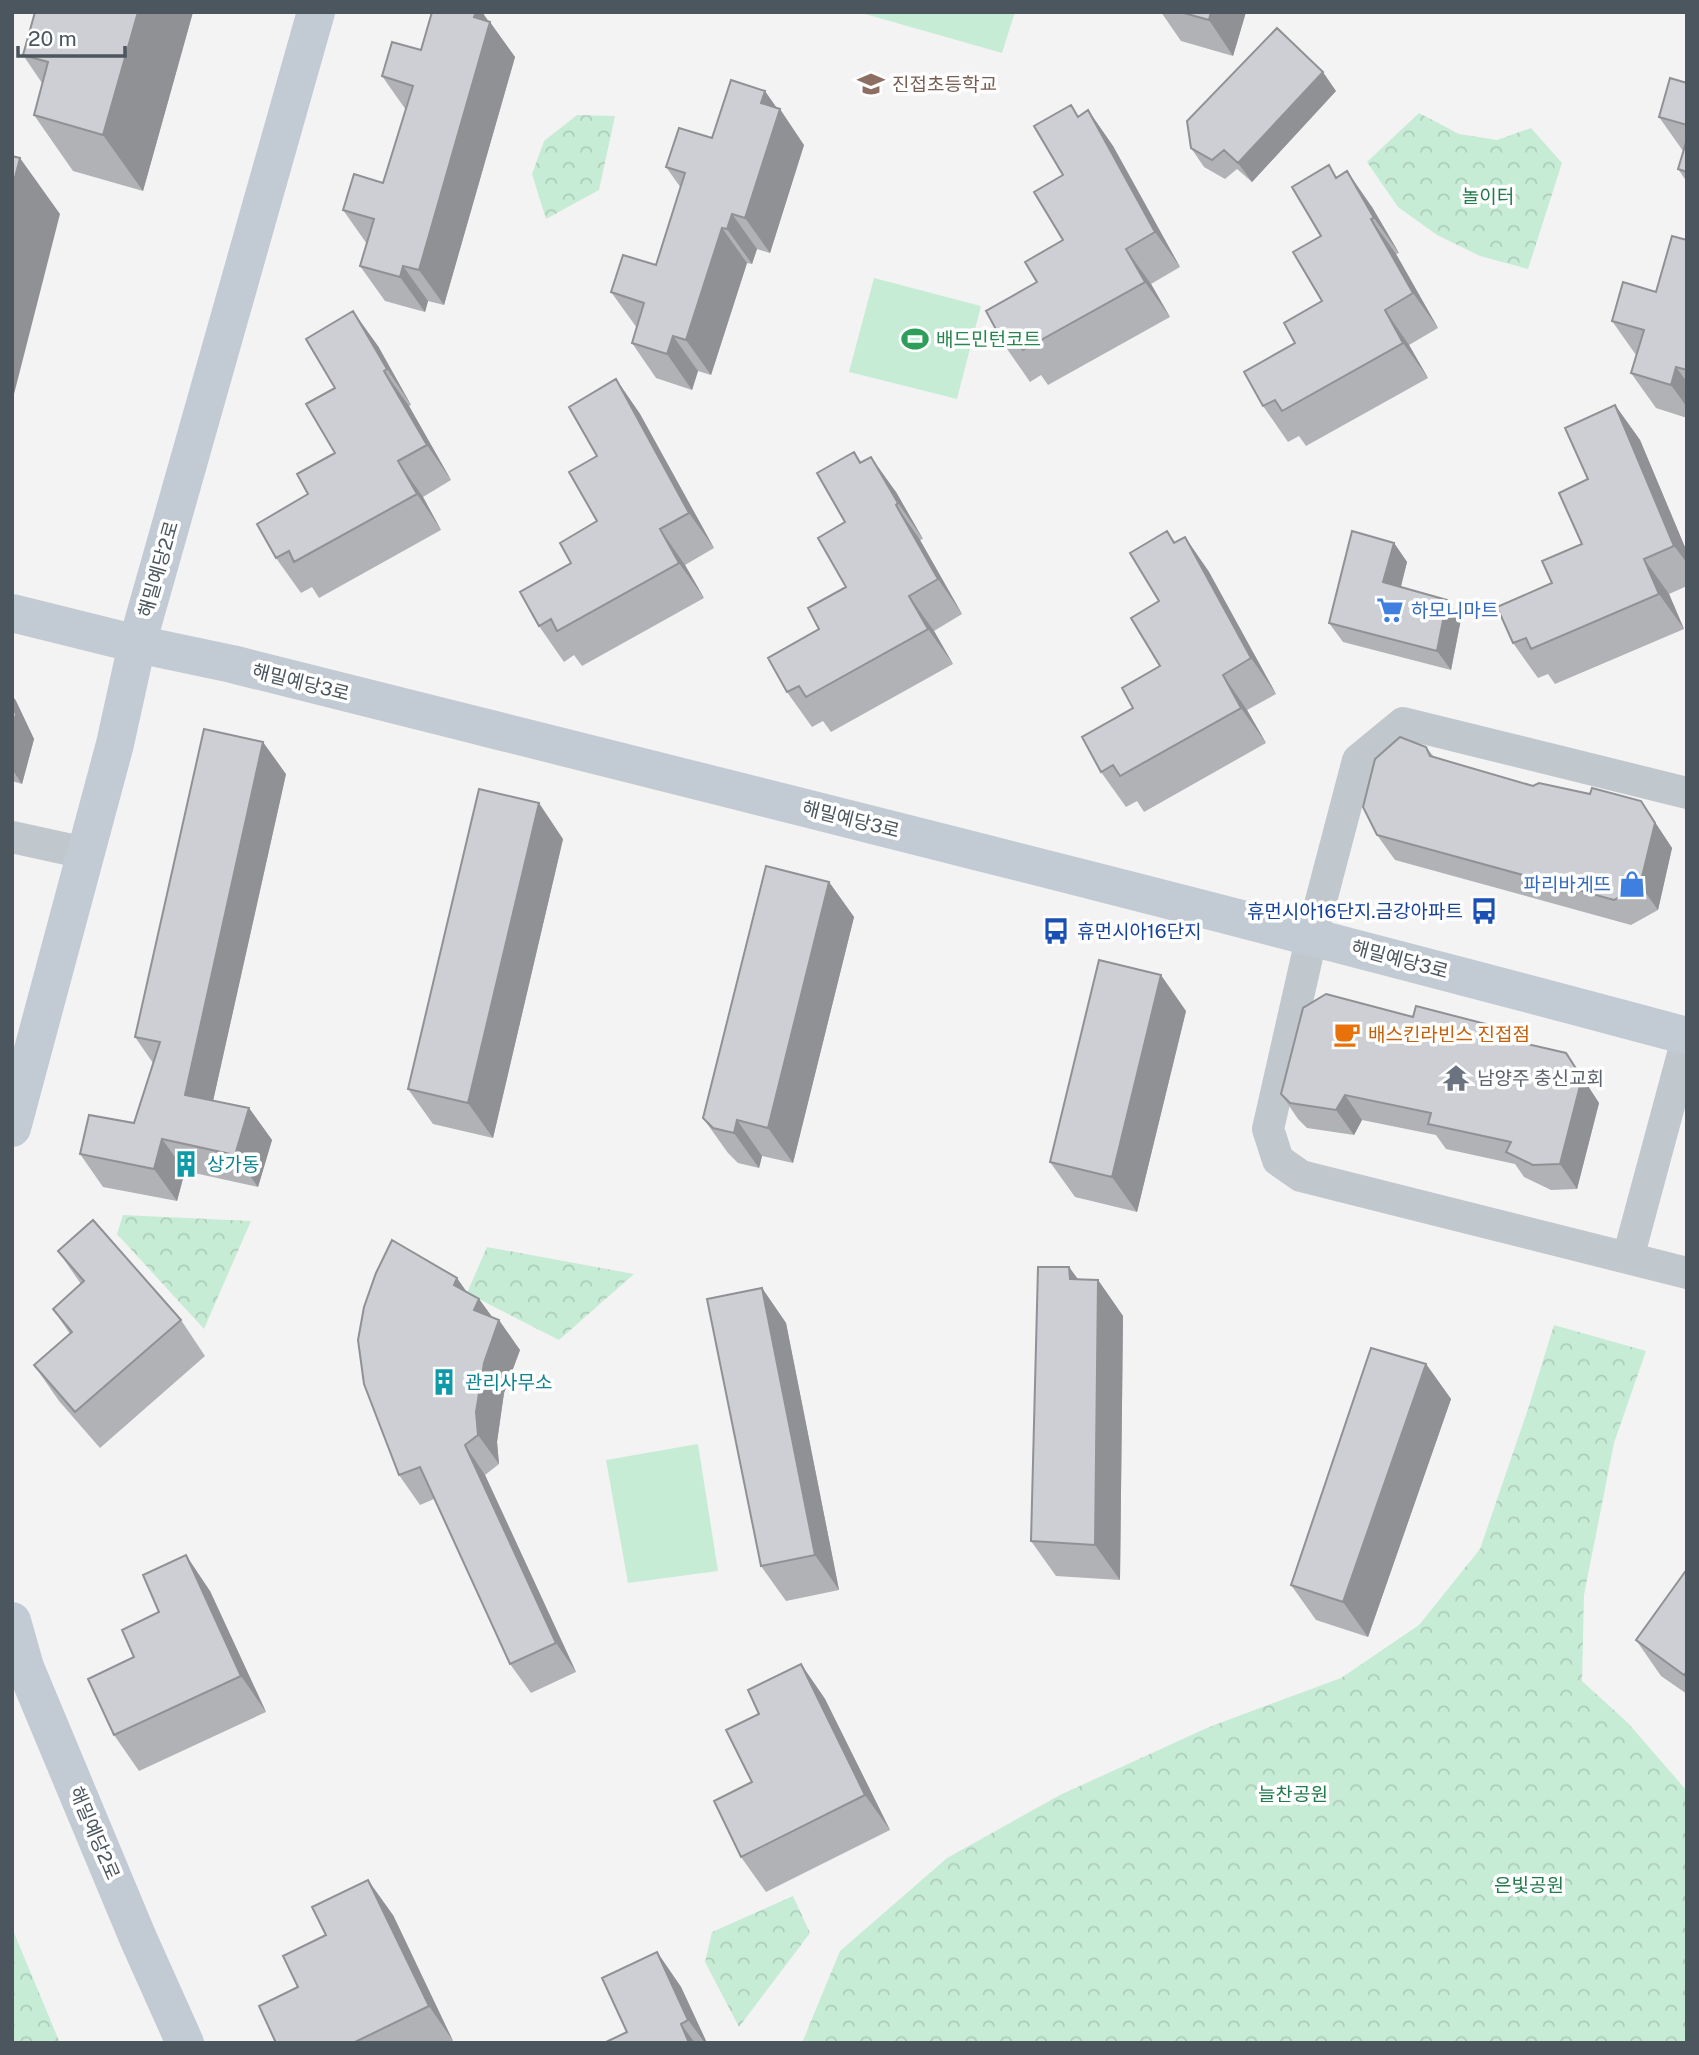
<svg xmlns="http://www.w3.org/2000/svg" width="1699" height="2055" viewBox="0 0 1699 2055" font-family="'Public Sans','Noto Sans KR',sans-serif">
	<defs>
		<pattern id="forest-crowns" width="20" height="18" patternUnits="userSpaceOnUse" patternTransform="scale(1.75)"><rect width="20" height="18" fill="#c7ecd5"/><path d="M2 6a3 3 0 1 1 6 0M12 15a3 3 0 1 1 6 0" fill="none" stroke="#adccb9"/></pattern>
	</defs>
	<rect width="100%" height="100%" fill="#f4f3f3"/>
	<path fill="url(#forest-crowns)" d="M 1419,113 L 1459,134 L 1497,140 L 1531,128 L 1562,163 L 1528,269 L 1480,256 L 1437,235 L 1398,207 L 1367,162 Z
		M 577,115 L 615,116 L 599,190 L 546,219 L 532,174 L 544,141 Z
		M 123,1215 L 251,1221 L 204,1329 L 117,1234 Z
		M 487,1247 L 634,1274 L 559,1340 L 467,1293 Z
		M 1554,1325 L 1646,1351 L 1614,1443 L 1584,1595 L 1582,1681 L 1628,1723 L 1687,1791 L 1687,2043 L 802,2043 L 840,1951 L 947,1858 L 1060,1795 L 1209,1727 L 1341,1678 L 1419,1625 L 1480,1549 L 1528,1409 Z
		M 793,1896 L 810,1933 L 739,2027 L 705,1962 L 712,1932 Z
		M 12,1928 L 60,2043 L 12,2043 Z"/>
	<path fill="#c7ecd5" d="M 858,12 L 1015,12 L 1002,53 Z
		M 874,278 L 981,306 L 957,399 L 849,372 Z
		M 698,1444 L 718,1571 L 628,1583 L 606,1460 Z"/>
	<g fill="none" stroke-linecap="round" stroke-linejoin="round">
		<path stroke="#c0c7cd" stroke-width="32" d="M 1687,793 L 1403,723 L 1358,760 L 1312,935 L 1268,1129 L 1278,1160 L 1301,1176 L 1687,1273
			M 12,837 L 85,853
			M 1628,1258 L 1687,1039"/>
		<path stroke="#c2cbd3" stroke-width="38" d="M 12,613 L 137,644 L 232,664 C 717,786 1203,906 1687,1036
			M 12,1128 L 115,744 L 137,644 L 316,12
			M 12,1621 L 25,1667 L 138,1938 L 185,2043"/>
	</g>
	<path fill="#b0b2b6" d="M 35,12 L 193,12 L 143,191 L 73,171 L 34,115 L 42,83 L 23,55 Z
		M 432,12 L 482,12 L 515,57 L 444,305 L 428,301 L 425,312 L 385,301 L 360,266 L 367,244 L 343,210 L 383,183 L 406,110 L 382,76 L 421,50 Z
		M 1161,12 L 1246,12 L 1233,56 L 1181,41 Z
		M 1687,83 L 1687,182 L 1678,169 L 1683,151 L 1659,117 Z
		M 1336,91 L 1252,182 L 1237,169 L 1225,179 L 1204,167 L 1191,148 Z
		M 1088,110 L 1113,146 L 1180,267 L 1151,284 L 1170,317 L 1048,385 L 1041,375 L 1030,382 L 1005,346 L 1037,282 L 1063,240 L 1063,175 L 1078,116 Z
		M 712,138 L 804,145 L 770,253 L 757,249 L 752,264 L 747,263 L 711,375 L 698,371 L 692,390 L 656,378 L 632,343 L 637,328 L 611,292 L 656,265 L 681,188 L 666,167 Z
		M 1337,177 L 1372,207 L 1399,253 L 1396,254 L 1438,328 L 1409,345 L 1428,378 L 1306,446 L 1299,436 L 1288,442 L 1263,406 L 1295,343 L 1322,301 L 1321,236 Z
		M 1687,240 L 1687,418 L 1656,408 L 1631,373 L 1636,355 L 1612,321 L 1656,292 Z
		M 378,346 L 411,405 L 409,406 L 451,480 L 423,497 L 441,530 L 319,598 L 312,587 L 301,593 L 276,558 L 308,494 L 335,453 L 335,388 Z
		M 616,379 L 640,414 L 714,548 L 685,565 L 704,598 L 582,666 L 574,655 L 564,662 L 539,626 L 597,521 L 597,456 Z
		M 1615,405 L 1640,440 L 1687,552 L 1687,586 L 1669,594 L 1684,629 L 1555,684 L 1548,674 L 1538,678 L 1513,643 L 1552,583 L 1582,544 L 1588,479 Z
		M 854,452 L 862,463 L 896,492 L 923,539 L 920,540 L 962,614 L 934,631 L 953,664 L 831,732 L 823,721 L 812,727 L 787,692 L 819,629 L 846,587 L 845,522 Z
		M 1167,531 L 1175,542 L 1185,537 L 1209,572 L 1276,694 L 1247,710 L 1266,743 L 1144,812 L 1137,801 L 1126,807 L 1101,772 L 1133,708 L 1160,666 L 1159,601 Z
		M 1394,543 L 1407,562 L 1401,587 L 1461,619 L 1451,670 L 1343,642 L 1329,623 Z
		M 12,695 L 16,701 L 34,739 L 22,784 L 12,781 Z
		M 1426,747 L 1434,757 L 1533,786 L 1641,801 L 1672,848 L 1658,910 L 1631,925 L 1395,860 L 1377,835 Z
		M 286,774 L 213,1101 L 249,1108 L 272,1140 L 258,1187 L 185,1171 L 177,1201 L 103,1187 L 80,1154 L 134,1123 L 153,1063 L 135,1037 Z
		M 563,839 L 493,1138 L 433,1124 L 408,1089 Z
		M 829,882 L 854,917 L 793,1163 L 762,1156 L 759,1168 L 738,1163 L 728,1153 L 703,1118 Z
		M 1186,1011 L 1137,1212 L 1075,1197 L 1050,1162 Z
		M 1413,1017 L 1509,1030 L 1517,1042 L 1583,1078 L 1599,1103 L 1577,1189 L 1551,1190 L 1524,1177 L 1515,1164 L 1446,1149 L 1436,1135 L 1362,1120 L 1354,1135 L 1307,1128 L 1298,1119 L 1281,1094 Z
		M 58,1251 L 181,1320 L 205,1356 L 100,1448 L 59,1401 L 34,1365 L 70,1334 L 53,1309 L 81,1284 Z
		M 1069,1267 L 1078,1279 L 1098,1280 L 1123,1316 L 1120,1580 L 1056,1576 L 1031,1541 Z
		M 762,1288 L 786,1323 L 839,1590 L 786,1601 L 761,1566 Z
		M 479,1299 L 492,1317 L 520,1350 L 504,1393 L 497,1442 L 499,1464 L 485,1475 L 576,1672 L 531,1693 L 510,1664 L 434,1499 L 420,1505 L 399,1475 Z
		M 1426,1364 L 1451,1399 L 1368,1637 L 1316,1620 L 1291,1585 Z
		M 1687,1569 L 1687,1694 L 1661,1676 L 1636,1640 Z
		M 210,1591 L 266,1712 L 139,1771 L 114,1735 L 134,1657 Z
		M 801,1664 L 825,1699 L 890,1830 L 766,1892 L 741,1857 L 752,1782 L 759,1714 Z
		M 393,1915 L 453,2041 L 450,2043 L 276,2043 Z
		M 657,1952 L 681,1987 L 707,2043 L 604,2043 L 627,2032 Z"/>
	<path fill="#909194" d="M 138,12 L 193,12 L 143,191 L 103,135 Z
		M 476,12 L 482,12 L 490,24 L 490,22 L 515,57 L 444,305 L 419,270 Z
		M 1211,12 L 1246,12 L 1233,56 L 1209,20 Z
		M 1323,72 L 1336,91 L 1252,182 L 1238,163 Z
		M 765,91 L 779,111 L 780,109 L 804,145 L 770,253 L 745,218 L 761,103 Z
		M 1088,110 L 1113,146 L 1180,267 L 1155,232 Z
		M 20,158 L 60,214 L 12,402 L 12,189 Z
		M 1347,171 L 1372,207 L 1399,253 L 1374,218 Z
		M 732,214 L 757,249 L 752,264 L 727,229 Z
		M 1371,219 L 1396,254 L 1438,328 L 1413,293 Z
		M 722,228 L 747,263 L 711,375 L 686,340 Z
		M 1126,249 L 1151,284 L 1170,317 L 1145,282 Z
		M 403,266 L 428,301 L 425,312 L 400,277 Z
		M 1385,310 L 1409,345 L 1428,378 L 1403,343 Z
		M 353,311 L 378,346 L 411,405 L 387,369 Z
		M 673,336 L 698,371 L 692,390 L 667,354 Z
		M 1676,367 L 1687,382 L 1687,407 L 1671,385 Z
		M 384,371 L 409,406 L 451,480 L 427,445 Z
		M 616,379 L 640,414 L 714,548 L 689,513 Z
		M 1615,405 L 1640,440 L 1687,552 L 1687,563 L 1674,546 Z
		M 871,457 L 896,492 L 923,539 L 898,503 Z
		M 398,461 L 423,497 L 441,530 L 417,494 Z
		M 896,505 L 920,540 L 962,614 L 938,579 Z
		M 660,529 L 685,565 L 704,598 L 679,563 Z
		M 1185,537 L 1209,572 L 1276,694 L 1251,658 Z
		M 1394,543 L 1407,562 L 1397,601 L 1383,582 Z
		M 1644,559 L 1669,594 L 1684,629 L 1659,594 Z
		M 909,596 L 934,631 L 953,664 L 928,629 Z
		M 1447,600 L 1461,619 L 1451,670 L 1437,651 Z
		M 1223,675 L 1247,710 L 1266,743 L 1241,708 Z
		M 12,695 L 16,701 L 34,739 L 22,784 L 12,769 Z
		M 263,742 L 286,774 L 207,1128 L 185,1095 Z
		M 1641,801 L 1672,848 L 1658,910 L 1640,885 Z
		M 539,803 L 563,839 L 493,1138 L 468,1103 Z
		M 829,882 L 854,917 L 793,1163 L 768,1128 Z
		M 1161,975 L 1186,1011 L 1137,1212 L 1112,1177 Z
		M 1509,1030 L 1526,1055 L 1506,1039 Z
		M 1566,1053 L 1599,1103 L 1577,1189 L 1560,1164 Z
		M 1345,1095 L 1362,1120 L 1354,1135 L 1336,1110 Z
		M 249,1108 L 272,1140 L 258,1187 L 235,1155 Z
		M 737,1120 L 762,1156 L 759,1168 L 734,1133 Z
		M 162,1139 L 185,1171 L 177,1201 L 154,1169 Z
		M 1069,1267 L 1094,1302 L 1070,1279 Z
		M 457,1278 L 476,1305 L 479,1299 L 498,1325 L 499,1320 L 520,1350 L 504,1393 L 497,1442 L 499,1464 L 478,1435 L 454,1285 Z
		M 1098,1280 L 1123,1316 L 1120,1580 L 1095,1545 Z
		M 762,1288 L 786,1323 L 839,1590 L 815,1555 Z
		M 1426,1364 L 1451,1399 L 1368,1637 L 1343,1602 Z
		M 465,1445 L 485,1475 L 576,1672 L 556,1643 Z
		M 186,1555 L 210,1591 L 266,1712 L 241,1676 Z
		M 801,1664 L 825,1699 L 890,1830 L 865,1795 Z
		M 368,1880 L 393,1915 L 453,2041 L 429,2006 Z
		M 657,1952 L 681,1987 L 707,2043 L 705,2043 L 688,2020 Z
		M 681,2024 L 695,2043 L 689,2043 Z"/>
	<path fill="#cdcfd4" stroke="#909194" stroke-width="2" d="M 35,12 L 138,12 L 103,135 L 34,115 L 48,62 L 23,55 Z
		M 432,12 L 476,12 L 474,17 L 490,22 L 419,270 L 403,266 L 400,277 L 360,266 L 374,219 L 343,210 L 354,174 L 383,183 L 413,86 L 382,76 L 392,42 L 421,50 Z
		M 1180,12 L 1211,12 L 1209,20 Z
		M 1277,28 L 1323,72 L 1238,163 L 1224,150 L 1212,160 L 1191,148 L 1187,121 Z
		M 1670,78 L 1687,83 L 1687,125 L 1659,117 Z
		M 731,80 L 765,91 L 761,103 L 780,109 L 745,218 L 732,214 L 727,229 L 722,228 L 686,340 L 673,336 L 667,354 L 632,343 L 644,303 L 611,292 L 623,255 L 656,265 L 685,173 L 666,167 L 679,128 L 712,138 Z
		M 1071,105 L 1078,117 L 1088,110 L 1155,232 L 1126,249 L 1145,282 L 1023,350 L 1017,339 L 1005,346 L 986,311 L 1037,282 L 1025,262 L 1063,240 L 1034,192 L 1063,175 L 1034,126 Z
		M 1687,139 L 1687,172 L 1678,169 Z
		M 12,156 L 20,158 L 12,189 Z
		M 1329,165 L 1336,178 L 1347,171 L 1374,218 L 1371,219 L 1413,293 L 1385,310 L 1403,343 L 1282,411 L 1275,400 L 1263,406 L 1244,372 L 1295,343 L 1284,323 L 1322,301 L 1293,252 L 1321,236 L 1292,187 Z
		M 1672,236 L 1687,240 L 1687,370 L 1676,367 L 1671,385 L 1631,373 L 1644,330 L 1612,321 L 1623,282 L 1656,292 Z
		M 353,311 L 387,369 L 384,371 L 427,445 L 398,461 L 417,494 L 294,562 L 289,551 L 276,558 L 257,524 L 308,494 L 297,474 L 335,453 L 306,404 L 335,388 L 306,339 Z
		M 616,379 L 689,513 L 660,529 L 679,563 L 557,631 L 551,619 L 539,626 L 520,592 L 571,563 L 560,543 L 597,521 L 569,472 L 597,456 L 569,407 Z
		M 1615,405 L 1674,546 L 1644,559 L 1659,594 L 1531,649 L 1526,638 L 1513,643 L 1497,607 L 1552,583 L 1542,561 L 1582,544 L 1559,493 L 1588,479 L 1565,428 Z
		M 854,452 L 860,463 L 871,457 L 898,503 L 896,505 L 938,579 L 909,596 L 928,629 L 806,697 L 799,686 L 787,692 L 768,658 L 819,629 L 808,608 L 846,587 L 818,538 L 845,522 L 817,473 Z
		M 1167,531 L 1174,543 L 1185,537 L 1251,658 L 1223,675 L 1241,708 L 1120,776 L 1113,765 L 1101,772 L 1082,737 L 1133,708 L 1122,688 L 1160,666 L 1131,618 L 1159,601 L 1130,553 Z
		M 1352,531 L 1394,543 L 1383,582 L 1447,600 L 1437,651 L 1329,623 Z
		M 12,706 L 16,714 L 12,729 Z
		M 204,729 L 263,742 L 185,1095 L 249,1108 L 235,1155 L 162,1139 L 154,1169 L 80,1154 L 89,1115 L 134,1123 L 160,1042 L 135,1037 Z
		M 1400,737 L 1426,747 L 1430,756 L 1533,786 L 1539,783 L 1590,794 L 1592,788 L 1641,801 L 1655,823 L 1640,885 L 1614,900 L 1377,835 L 1363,807 L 1375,759 Z
		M 479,789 L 539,803 L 468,1103 L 408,1089 Z
		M 766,866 L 829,882 L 768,1128 L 737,1120 L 734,1133 L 713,1128 L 703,1118 Z
		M 1099,960 L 1161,975 L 1112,1177 L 1050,1162 Z
		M 1326,994 L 1413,1017 L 1416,1006 L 1509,1030 L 1506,1039 L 1566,1053 L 1582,1078 L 1560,1164 L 1533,1165 L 1506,1152 L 1511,1142 L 1428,1124 L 1431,1113 L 1345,1095 L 1336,1110 L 1290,1103 L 1281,1094 L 1303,1008 Z
		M 93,1220 L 181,1320 L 75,1412 L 34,1365 L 72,1332 L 53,1309 L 84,1281 L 58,1251 Z
		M 392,1240 L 457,1278 L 454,1285 L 479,1299 L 474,1310 L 499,1320 L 484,1363 L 476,1412 L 478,1435 L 465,1445 L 556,1643 L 510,1664 L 420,1467 L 399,1475 L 364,1384 L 358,1340 L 364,1307 L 376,1273 Z
		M 1038,1267 L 1069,1267 L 1070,1279 L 1098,1280 L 1095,1545 L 1031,1541 Z
		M 762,1288 L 815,1555 L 761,1566 L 707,1299 Z
		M 1371,1348 L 1426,1364 L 1343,1602 L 1291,1585 Z
		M 186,1555 L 241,1676 L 114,1735 L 88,1679 L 134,1657 L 122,1630 L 159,1612 L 143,1575 Z
		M 1687,1569 L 1687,1671 L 1684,1675 L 1636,1640 Z
		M 801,1664 L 865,1795 L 741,1857 L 714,1801 L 752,1782 L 726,1730 L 759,1714 L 748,1690 Z
		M 368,1880 L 429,2006 L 353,2043 L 276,2043 L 259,2006 L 298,1987 L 283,1956 L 326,1935 L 312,1907 Z
		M 657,1952 L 688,2020 L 681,2024 L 689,2043 L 604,2043 L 627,2032 L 602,1978 Z"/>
	<defs>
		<symbol id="school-bare" viewBox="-9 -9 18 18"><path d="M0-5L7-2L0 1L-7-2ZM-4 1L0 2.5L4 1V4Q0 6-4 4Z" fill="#8d6e63" stroke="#fff" stroke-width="2.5" paint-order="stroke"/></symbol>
		<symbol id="stadium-bare" viewBox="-9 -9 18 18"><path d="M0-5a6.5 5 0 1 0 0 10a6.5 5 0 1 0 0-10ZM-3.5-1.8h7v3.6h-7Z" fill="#2e9e5b" stroke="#fff" stroke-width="2.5" paint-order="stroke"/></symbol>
		<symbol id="supermarket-bare" viewBox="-9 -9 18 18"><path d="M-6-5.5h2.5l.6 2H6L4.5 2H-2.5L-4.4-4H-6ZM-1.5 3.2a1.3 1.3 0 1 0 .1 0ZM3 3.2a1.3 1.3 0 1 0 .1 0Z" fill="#3f7fe0" stroke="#fff" stroke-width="2.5" paint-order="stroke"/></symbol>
		<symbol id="shop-bare" viewBox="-9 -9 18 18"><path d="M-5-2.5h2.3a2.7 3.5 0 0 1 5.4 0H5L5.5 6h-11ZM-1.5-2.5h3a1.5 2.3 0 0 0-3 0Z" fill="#3f7fe0" stroke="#fff" stroke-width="2.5" paint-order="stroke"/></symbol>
		<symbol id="bus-bare" viewBox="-9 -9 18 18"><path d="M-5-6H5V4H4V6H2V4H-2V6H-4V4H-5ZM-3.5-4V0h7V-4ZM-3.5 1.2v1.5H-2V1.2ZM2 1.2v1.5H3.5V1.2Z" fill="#1a4fb4" stroke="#fff" stroke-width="2.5" paint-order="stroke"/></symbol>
		<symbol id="cafe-bare" viewBox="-9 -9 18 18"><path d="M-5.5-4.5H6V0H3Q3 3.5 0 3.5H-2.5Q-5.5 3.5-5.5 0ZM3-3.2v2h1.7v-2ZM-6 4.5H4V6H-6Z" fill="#e8710a" stroke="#fff" stroke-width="2.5" paint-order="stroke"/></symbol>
		<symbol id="temple-bare" viewBox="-9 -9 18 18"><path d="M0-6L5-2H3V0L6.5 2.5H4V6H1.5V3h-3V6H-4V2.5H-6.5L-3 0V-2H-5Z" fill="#6b7280" stroke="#fff" stroke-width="2.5" paint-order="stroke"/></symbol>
		<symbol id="building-bare" viewBox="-9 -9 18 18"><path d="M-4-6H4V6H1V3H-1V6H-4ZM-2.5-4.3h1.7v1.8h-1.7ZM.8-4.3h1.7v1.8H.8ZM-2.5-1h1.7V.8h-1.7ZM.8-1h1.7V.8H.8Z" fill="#0f9aa8" stroke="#fff" stroke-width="2.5" paint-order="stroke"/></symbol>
	</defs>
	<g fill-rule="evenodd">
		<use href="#school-bare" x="852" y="65" width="38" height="38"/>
		<use href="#stadium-bare" x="896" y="320" width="38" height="38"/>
		<use href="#supermarket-bare" x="1371" y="591" width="38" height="38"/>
		<use href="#shop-bare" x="1613" y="865" width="38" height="38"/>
		<use href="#bus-bare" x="1465" y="892" width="38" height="38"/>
		<use href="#bus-bare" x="1037" y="912" width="38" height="38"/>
		<use href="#cafe-bare" x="1328" y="1015" width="38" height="38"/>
		<use href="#temple-bare" x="1437" y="1059" width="38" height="38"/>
		<use href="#building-bare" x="167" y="1145" width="38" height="38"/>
		<use href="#building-bare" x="425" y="1363" width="38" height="38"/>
	</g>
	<g text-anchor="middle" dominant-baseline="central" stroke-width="7" stroke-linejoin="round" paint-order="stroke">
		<g font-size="19" fill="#785e54" stroke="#fff" text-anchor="start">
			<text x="892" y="84">진접초등학교</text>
		</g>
		<g font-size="19" fill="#227a4c" stroke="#fff">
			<text x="1488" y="196">놀이터</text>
			<text x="1293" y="1794">늘찬공원</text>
			<text x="1529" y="1885">은빛공원</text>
		</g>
		<g font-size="19" fill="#27864d" stroke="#fff" text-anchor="start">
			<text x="936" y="339">배드민턴코트</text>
		</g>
		<g font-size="19" fill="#4c565e" stroke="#fff">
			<text transform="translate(158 569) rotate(-74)">해밀예당2로</text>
			<text transform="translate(301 682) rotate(14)">해밀예당3로</text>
			<text transform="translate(851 819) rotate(14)">해밀예당3로</text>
			<text transform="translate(1400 959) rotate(15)">해밀예당3로</text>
			<text transform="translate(95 1833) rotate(67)">해밀예당2로</text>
		</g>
		<g font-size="19" fill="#366cbe" stroke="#fff" text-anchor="start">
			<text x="1411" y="610">하모니마트</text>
			<text x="1611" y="884" text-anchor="end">파리바게뜨</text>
		</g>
		<g font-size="19" fill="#164399" stroke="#fff" text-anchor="end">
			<text x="1463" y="911">휴먼시아16단지.금강아파트</text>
			<text x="1077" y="931" text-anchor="start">휴먼시아16단지</text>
		</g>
		<g font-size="19" fill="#c56008" stroke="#fff" text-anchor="start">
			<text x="1368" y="1034">배스킨라빈스 진접점</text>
		</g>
		<g font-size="19" fill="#5b616d" stroke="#fff" text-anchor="start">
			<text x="1477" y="1078">남양주 충신교회</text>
		</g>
		<g font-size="19" fill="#0d838f" stroke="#fff" text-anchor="start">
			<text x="207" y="1164">상가동</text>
			<text x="465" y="1382">관리사무소</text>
		</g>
	</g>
	<rect width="1699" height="2055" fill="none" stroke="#4c565e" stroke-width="28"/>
	<path d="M18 46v10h107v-10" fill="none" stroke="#4c565e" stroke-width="3.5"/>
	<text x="28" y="46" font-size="21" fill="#4c565e" stroke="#ffffff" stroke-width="5" paint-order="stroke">20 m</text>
</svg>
